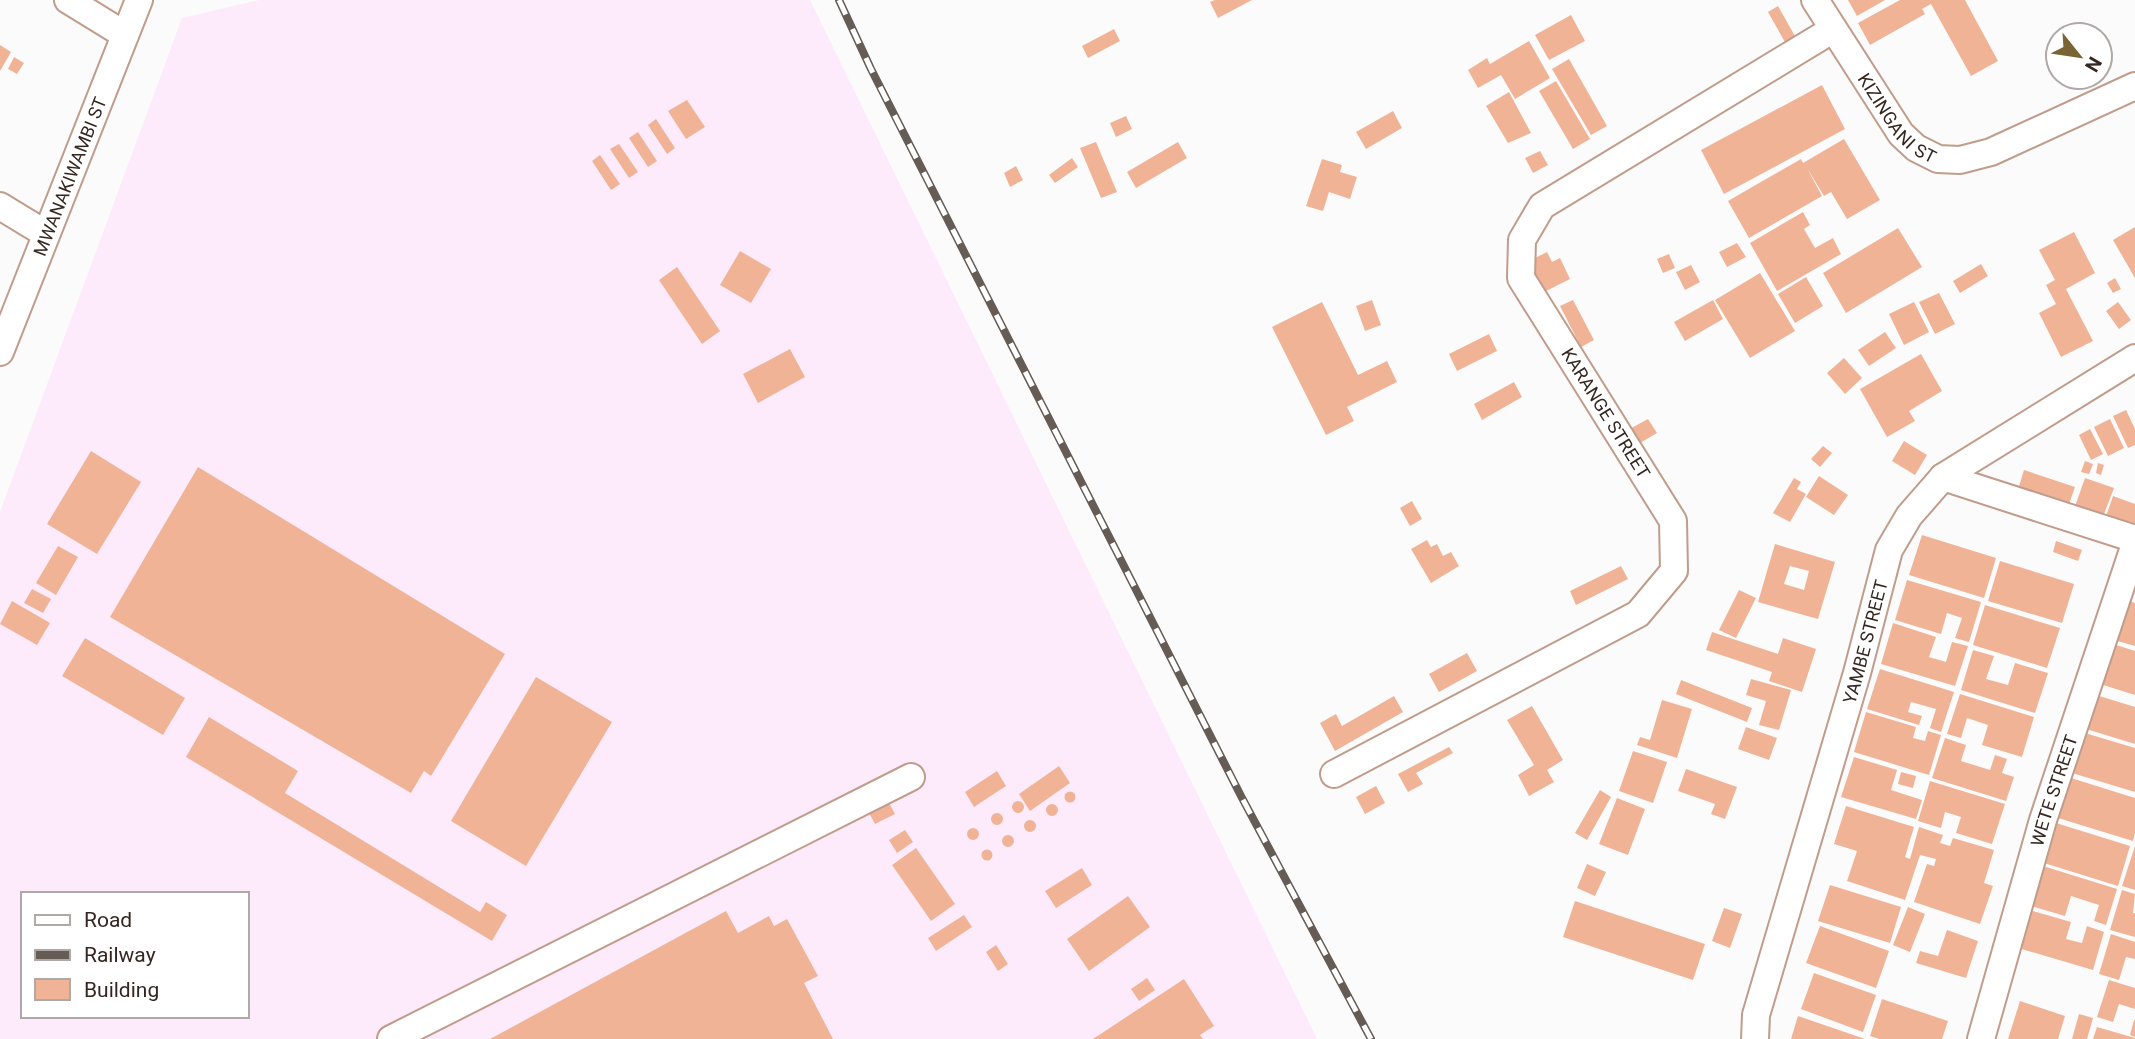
<svg xmlns="http://www.w3.org/2000/svg" width="2135" height="1039" viewBox="0 0 2135 1039" font-family="Roboto,sans-serif">
	<rect width="100%" height="100%" fill="#fbfbfb"/>
	<path fill="#fdebfc" fill-rule="evenodd" d="M 259,0 L 810,0 L 1317,1039 L 0,1039 L 0,512 L 182,18 ZM 23,894 L 247,894 L 247,1016 L 23,1016 Z"/>
	<path fill="#f0b396" fill-rule="evenodd" d="M 1215,0 L 1252,0 L 1218,18 L 1210,2 Z
		M 1848,0 L 1885,0 L 1857,16 Z
		M 1900,0 L 1965,0 L 1998,61 L 1971,76 L 1931,4 L 1922,9 L 1925,14 L 1870,45 L 1858,23 Z
		M 1778,6 L 1796,38 L 1786,44 L 1768,12 Z
		M 1571,15 L 1585,41 L 1549,60 L 1535,35 Z
		M 1114,29 L 1120,41 L 1088,58 L 1082,46 Z
		M 1529,41 L 1550,78 L 1515,99 L 1501,75 L 1478,88 L 1468,70 L 1487,58 L 1490,64 Z
		M 0,45 L 11,52 L 0,71 Z
		M 14,57 L 24,63 L 17,74 L 8,69 Z
		M 1569,59 L 1607,126 L 1591,135 L 1552,69 Z
		M 1556,81 L 1590,139 L 1573,149 L 1539,91 Z
		M 1822,85 L 1845,129 L 1724,194 L 1701,150 Z
		M 1509,92 L 1531,133 L 1508,143 L 1486,106 Z
		M 687,100 L 705,127 L 686,139 L 668,111 Z
		M 1393,111 L 1402,128 L 1366,149 L 1356,132 Z
		M 1126,116 L 1132,129 L 1116,137 L 1110,123 Z
		M 656,119 L 675,148 L 667,154 L 648,125 Z
		M 638,132 L 657,161 L 648,167 L 629,138 Z
		M 1844,139 L 1880,200 L 1847,219 L 1831,192 L 1824,196 L 1807,168 L 1822,196 L 1749,238 L 1728,201 L 1801,159 L 1803,163 Z
		M 1096,142 L 1117,192 L 1101,198 L 1080,148 Z
		M 1178,142 L 1187,158 L 1136,188 L 1127,172 Z
		M 619,144 L 638,172 L 629,178 L 610,149 Z
		M 1540,151 L 1548,165 L 1533,173 L 1525,158 Z
		M 600,155 L 620,184 L 611,190 L 592,161 Z
		M 1072,158 L 1078,167 L 1055,183 L 1049,175 Z
		M 1322,159 L 1342,165 L 1340,172 L 1357,177 L 1350,199 L 1329,192 L 1323,211 L 1306,206 Z
		M 1016,166 L 1023,180 L 1010,187 L 1004,173 Z
		M 1803,212 L 1810,225 L 1804,229 L 1815,248 L 1833,238 L 1841,254 L 1777,291 L 1750,243 Z
		M 2135,227 L 2135,278 L 2113,240 Z
		M 1898,228 L 1922,267 L 1846,313 L 1823,273 Z
		M 2074,232 L 2095,273 L 2066,289 L 2093,341 L 2061,357 L 2039,313 L 2056,304 L 2046,285 L 2055,280 L 2039,250 Z
		M 1737,243 L 1746,257 L 1727,267 L 1719,252 Z
		M 740,251 L 771,269 L 751,303 L 720,285 Z
		M 1547,252 L 1552,262 L 1560,258 L 1570,279 L 1540,294 L 1525,263 Z
		M 1669,254 L 1675,268 L 1663,273 L 1657,259 Z
		M 1981,264 L 1988,276 L 1960,293 L 1953,281 Z
		M 1691,265 L 1700,282 L 1685,290 L 1676,272 Z
		M 677,267 L 720,331 L 702,344 L 659,280 Z
		M 1760,273 L 1795,331 L 1750,358 L 1715,300 Z
		M 1806,277 L 1823,306 L 1795,323 L 1778,294 Z
		M 2115,278 L 2121,289 L 2113,293 L 2107,283 Z
		M 1939,293 L 1955,324 L 1935,334 L 1919,302 Z
		M 1372,300 L 1381,325 L 1365,331 L 1356,306 Z
		M 1573,300 L 1594,340 L 1581,347 L 1560,306 Z
		M 1713,300 L 1723,319 L 1685,341 L 1674,322 Z
		M 1322,302 L 1358,375 L 1387,361 L 1397,382 L 1347,407 L 1354,421 L 1326,435 L 1272,327 Z
		M 1914,302 L 1929,332 L 1904,345 L 1889,314 Z
		M 2118,302 L 2131,320 L 2119,329 L 2106,311 Z
		M 1885,332 L 1896,348 L 1869,366 L 1858,350 Z
		M 1489,334 L 1497,351 L 1457,371 L 1449,354 Z
		M 790,349 L 805,377 L 758,403 L 743,374 Z
		M 1921,354 L 1942,391 L 1909,411 L 1915,421 L 1887,437 L 1860,389 Z
		M 1844,358 L 1862,378 L 1845,394 L 1827,373 Z
		M 1514,382 L 1522,397 L 1482,420 L 1474,404 Z
		M 2126,410 L 2135,429 L 2135,445 L 2128,448 L 2113,416 Z
		M 1648,419 L 1657,433 L 1633,447 L 1624,432 Z
		M 2110,419 L 2124,448 L 2108,456 L 2094,427 Z
		M 2090,429 L 2103,454 L 2091,460 L 2079,435 Z
		M 1904,441 L 1927,455 L 1915,475 L 1892,461 Z
		M 1823,446 L 1832,453 L 1820,467 L 1811,459 Z
		M 91,451 L 141,482 L 97,554 L 47,524 Z
		M 2085,461 L 2093,464 L 2089,474 L 2081,472 Z
		M 2098,463 L 2104,465 L 2101,475 L 2096,473 Z
		M 198,467 L 505,654 L 431,776 L 424,771 L 411,793 L 110,617 Z
		M 2024,470 L 2075,487 L 2066,513 L 2016,496 Z
		M 1819,476 L 1848,495 L 1834,515 L 1806,497 Z
		M 1794,478 L 1801,482 L 1797,489 L 1806,494 L 1790,522 L 1773,513 Z
		M 2085,478 L 2114,488 L 2101,522 L 2073,512 Z
		M 2113,496 L 2135,504 L 2135,533 L 2104,522 Z
		M 1412,501 L 1422,519 L 1410,526 L 1400,508 Z
		M 1922,535 L 1996,558 L 1984,598 L 1909,575 Z
		M 1427,540 L 1431,547 L 1437,544 L 1443,556 L 1451,552 L 1459,566 L 1431,583 L 1411,549 Z
		M 2056,541 L 2082,550 L 2078,561 L 2053,552 Z
		M 1775,544 L 1835,562 L 1818,619 L 1758,602 ZM 1790,566 L 1809,571 L 1804,590 L 1784,584 Z
		M 58,546 L 78,557 L 56,595 L 36,583 Z
		M 2000,561 L 2074,584 L 2062,623 L 1988,601 Z
		M 1621,566 L 1628,579 L 1576,605 L 1570,591 Z
		M 1907,580 L 1981,602 L 1969,642 L 1955,638 L 1962,618 L 1947,613 L 1941,634 L 1895,620 Z
		M 32,589 L 51,599 L 43,613 L 24,603 Z
		M 1739,590 L 1756,598 L 1736,638 L 1719,630 Z
		M 2127,600 L 2135,603 L 2135,646 L 2114,640 Z
		M 12,601 L 50,623 L 37,645 L 0,624 Z
		M 1985,605 L 2060,628 L 2047,668 L 1973,645 Z
		M 1893,623 L 1936,637 L 1929,657 L 1946,662 L 1952,642 L 1968,646 L 1955,686 L 1881,664 Z
		M 1712,632 L 1778,654 L 1783,638 L 1816,649 L 1802,692 L 1769,681 L 1772,672 L 1706,650 Z
		M 85,638 L 185,698 L 163,735 L 62,676 Z
		M 2113,644 L 2135,651 L 2135,695 L 2100,684 Z
		M 1973,650 L 1994,656 L 1986,679 L 2008,685 L 2015,663 L 2048,673 L 2035,713 L 1961,690 Z
		M 1467,653 L 1477,671 L 1439,692 L 1429,674 Z
		M 1880,669 L 1954,692 L 1941,732 L 1930,728 L 1936,709 L 1911,702 L 1908,712 L 1922,716 L 1919,725 L 1867,709 Z
		M 536,677 L 612,722 L 526,866 L 451,821 Z
		M 1751,679 L 1791,690 L 1779,730 L 1759,725 L 1766,701 L 1746,695 Z
		M 1681,680 L 1752,708 L 1747,722 L 1676,694 Z
		M 1960,694 L 2034,717 L 2022,757 L 1982,745 L 1988,725 L 1967,718 L 1961,738 L 1947,734 Z
		M 2096,695 L 2135,707 L 2135,744 L 2086,729 Z
		M 1394,696 L 1403,712 L 1335,751 L 1320,723 L 1336,714 L 1342,726 Z
		M 1662,700 L 1692,709 L 1677,758 L 1637,745 L 1640,737 L 1650,740 Z
		M 1532,706 L 1563,760 L 1547,770 L 1554,782 L 1529,796 L 1518,775 L 1534,765 L 1507,720 Z
		M 1866,712 L 1916,727 L 1913,738 L 1925,741 L 1928,731 L 1941,735 L 1929,775 L 1854,752 Z
		M 209,717 L 298,771 L 285,793 L 480,912 L 486,902 L 507,915 L 492,941 L 186,757 Z
		M 1746,727 L 1777,738 L 1769,760 L 1738,749 Z
		M 2085,733 L 2135,748 L 2135,792 L 2072,773 Z
		M 1945,738 L 1966,745 L 1961,761 L 1990,770 L 1995,755 L 2007,759 L 2002,773 L 2014,777 L 2006,801 L 1932,778 Z
		M 1449,747 L 1453,753 L 1416,773 L 1423,784 L 1408,792 L 1398,774 Z
		M 1633,751 L 1667,762 L 1653,803 L 1619,791 Z
		M 1854,757 L 1897,770 L 1891,790 L 1922,800 L 1916,819 L 1841,797 Z
		M 1059,766 L 1070,783 L 1030,811 L 1019,794 Z
		M 1686,769 L 1737,787 L 1725,819 L 1711,814 L 1715,804 L 1678,791 Z
		M 997,771 L 1006,786 L 974,807 L 965,792 Z
		M 1901,772 L 1916,776 L 1913,788 L 1898,784 Z
		M 2071,778 L 2135,798 L 2135,833 L 2133,841 L 2058,818 Z
		M 1930,781 L 2005,804 L 1992,844 L 1956,833 L 1961,817 L 1945,812 L 1941,828 L 1918,821 Z
		M 1376,786 L 1385,803 L 1365,814 L 1356,797 Z
		M 1600,790 L 1611,797 L 1587,840 L 1575,833 Z
		M1064.5 797a5.5 5.5 0 1 1 11 0a5.5 5.5 0 1 1-11 0Z
		M 1617,798 L 1645,809 L 1628,855 L 1599,844 Z
		M 887,799 L 895,814 L 875,824 L 867,809 Z
		M1012 807a6 6 0 1 1 12 0a6 6 0 1 1-12 0Z
		M1046 810a6 6 0 1 1 12 0a6 6 0 1 1-12 0Z
		M 1846,806 L 1914,827 L 1905,857 L 1910,859 L 1919,827 L 1943,835 L 1940,843 L 1950,846 L 1953,838 L 1994,850 L 1984,883 L 1993,886 L 1980,924 L 1914,902 L 1927,864 L 1934,866 L 1936,859 L 1920,855 L 1905,900 L 1847,881 L 1857,851 L 1834,844 Z
		M991 819a6 6 0 1 1 12 0a6 6 0 1 1-12 0Z
		M1024 826a6 6 0 1 1 12 0a6 6 0 1 1-12 0Z
		M 2056,823 L 2130,846 L 2118,886 L 2044,863 Z
		M967 834a6 6 0 1 1 12 0a6 6 0 1 1-12 0Z
		M 905,830 L 913,842 L 897,853 L 889,840 Z
		M1002 841a6 6 0 1 1 12 0a6 6 0 1 1-12 0Z
		M 2135,846 L 2135,890 L 2122,886 Z
		M 916,848 L 955,904 L 931,921 L 892,865 Z
		M981.5 855a5.5 5.5 0 1 1 11 0a5.5 5.5 0 1 1-11 0Z
		M 1587,864 L 1606,872 L 1595,896 L 1577,888 Z
		M 2043,866 L 2117,889 L 2106,925 L 2094,921 L 2099,905 L 2071,896 L 2065,916 L 2031,906 Z
		M 1082,868 L 1092,885 L 1056,908 L 1045,891 Z
		M 1830,885 L 1901,907 L 1890,943 L 1818,921 Z
		M 2122,890 L 2135,894 L 2133,913 L 2135,913 L 2135,937 L 2110,930 Z
		M 1128,896 L 1150,927 L 1089,971 L 1067,939 Z
		M 1575,901 L 1705,944 L 1693,980 L 1563,937 Z
		M 1908,907 L 1925,914 L 1910,952 L 1893,945 Z
		M 1724,908 L 1742,914 L 1730,948 L 1712,941 Z
		M 2029,910 L 2071,922 L 2066,939 L 2082,943 L 2087,926 L 2104,932 L 2093,970 L 2018,948 Z
		M 726,911 L 738,933 L 769,916 L 774,926 L 787,919 L 818,976 L 804,983 L 833,1039 L 490,1039 Z
		M 964,915 L 972,927 L 936,951 L 928,938 Z
		M 1820,926 L 1889,951 L 1876,988 L 1806,963 Z
		M 1947,930 L 1978,941 L 1966,978 L 1916,963 L 1920,951 L 1938,956 Z
		M 2111,934 L 2135,942 L 2135,959 L 2126,957 L 2119,980 L 2099,974 Z
		M 996,945 L 1008,964 L 998,971 L 986,952 Z
		M 1814,973 L 1876,995 L 1863,1032 L 1801,1009 Z
		M 1147,978 L 1155,990 L 1139,1001 L 1131,989 Z
		M 1184,979 L 1214,1026 L 1200,1035 L 1203,1039 L 1093,1039 Z
		M 2109,980 L 2135,988 L 2135,1009 L 2119,1004 L 2113,1022 L 2097,1017 Z
		M 1882,999 L 1948,1021 L 1942,1039 L 1879,1039 L 1870,1036 Z
		M 2020,1001 L 2065,1016 L 2058,1039 L 2008,1039 Z
		M 2079,1014 L 2093,1018 L 2087,1039 L 2072,1039 Z
		M 1798,1016 L 1865,1039 L 1791,1039 Z
		M 2134,1020 L 2135,1020 L 2135,1037 L 2130,1035 Z
		M 2097,1027 L 2135,1038 L 2135,1039 L 2093,1039 Z"/>
	<g fill="none" stroke-linecap="round" stroke-linejoin="round">
		<defs>
			<g id="minor">
				<path d="M 68,0 L 125,35"/>
				<path id="s1" d="M 1815,0 L 1901,134 L 1916,148 L 1938,159 L 1960,160 L 1991,152 L 2135,86"/>
				<path d="M 0,206 L 46,234"/>
				<path id="s2" d="M 0,352 L 139,0"/>
				<path d="M 1943,477 L 2135,539"/>
				<path d="M 1334,774 L 1638,614 L 1674,571 L 1673,521 L 1521,278 L 1522,240 L 1542,206 L 1832,30"/>
				<path d="M 391,1039 L 911,777"/>
				<path id="s3" d="M 1755,1039 L 1756,1015 L 1857,673 L 1889,550 L 1909,516 L 1943,477 L 2135,358"/>
				<path id="s4" d="M 1981,1039 L 2043,820 L 2135,544"/>
			</g>
		</defs>
		<use href="#minor" stroke="#c09c8b" stroke-width="30"/>
		<use href="#minor" stroke="#fff" stroke-width="26"/>
		<defs>
			<path id="rail" d="M 839,0 L 871,69 L 1241,796 L 1371,1039"/>
		</defs>
		<use href="#rail" stroke="#665c56" stroke-width="8"/>
		<use href="#rail" stroke="#fff" stroke-width="5" stroke-dasharray="16" stroke-linecap="butt"/>
	</g>
	<g text-anchor="middle" dominant-baseline="central" stroke-width="7" stroke-linejoin="round" paint-order="stroke">
		<g font-size="18" fill="#352720" stroke="#fff">
			<text stroke="none"><textPath href="#s1" startOffset="145">KIZINGANI ST</textPath></text>
			<text stroke="none"><textPath href="#s2" startOffset="189">MWANAKIWAMBI ST</textPath></text>
			<text transform="translate(1606 413) rotate(58)">KARANGE STREET</text>
			<text stroke="none"><textPath href="#s3" startOffset="413">YAMBE STREET</textPath></text>
			<text stroke="none"><textPath href="#s4" startOffset="259">WETE STREET</textPath></text>
		</g>
	</g>
	<rect x="21" y="892" width="228" height="126" fill="#ffffff" stroke="#aea9a6" stroke-width="2"/>
	<rect x="35" y="915" width="35" height="10" fill="#ffffff" stroke="#aea9a6" stroke-width="2"/>
	<text x="84" y="927" font-size="21" fill="#352720">Road</text>
	<rect x="35" y="950" width="35" height="10" fill="#665c56" stroke="#aea9a6" stroke-width="2"/>
	<text x="84" y="962" font-size="21" fill="#352720">Railway</text>
	<rect x="35" y="979" width="35" height="21" fill="#f0b396" stroke="#aea9a6" stroke-width="2"/>
	<text x="84" y="997" font-size="21" fill="#352720">Building</text>
	<g transform="translate(2079 56) rotate(120)"><circle r="33" fill="#ffffff" stroke="#aea9a6" stroke-width="2"/>
	<path d="M0-5L12 26L0 18L-12 26Z" fill="#7b6434"/>
	<text y="-10" font-size="19" font-weight="bold" text-anchor="middle" fill="#352720">N</text>
	</g>
</svg>
